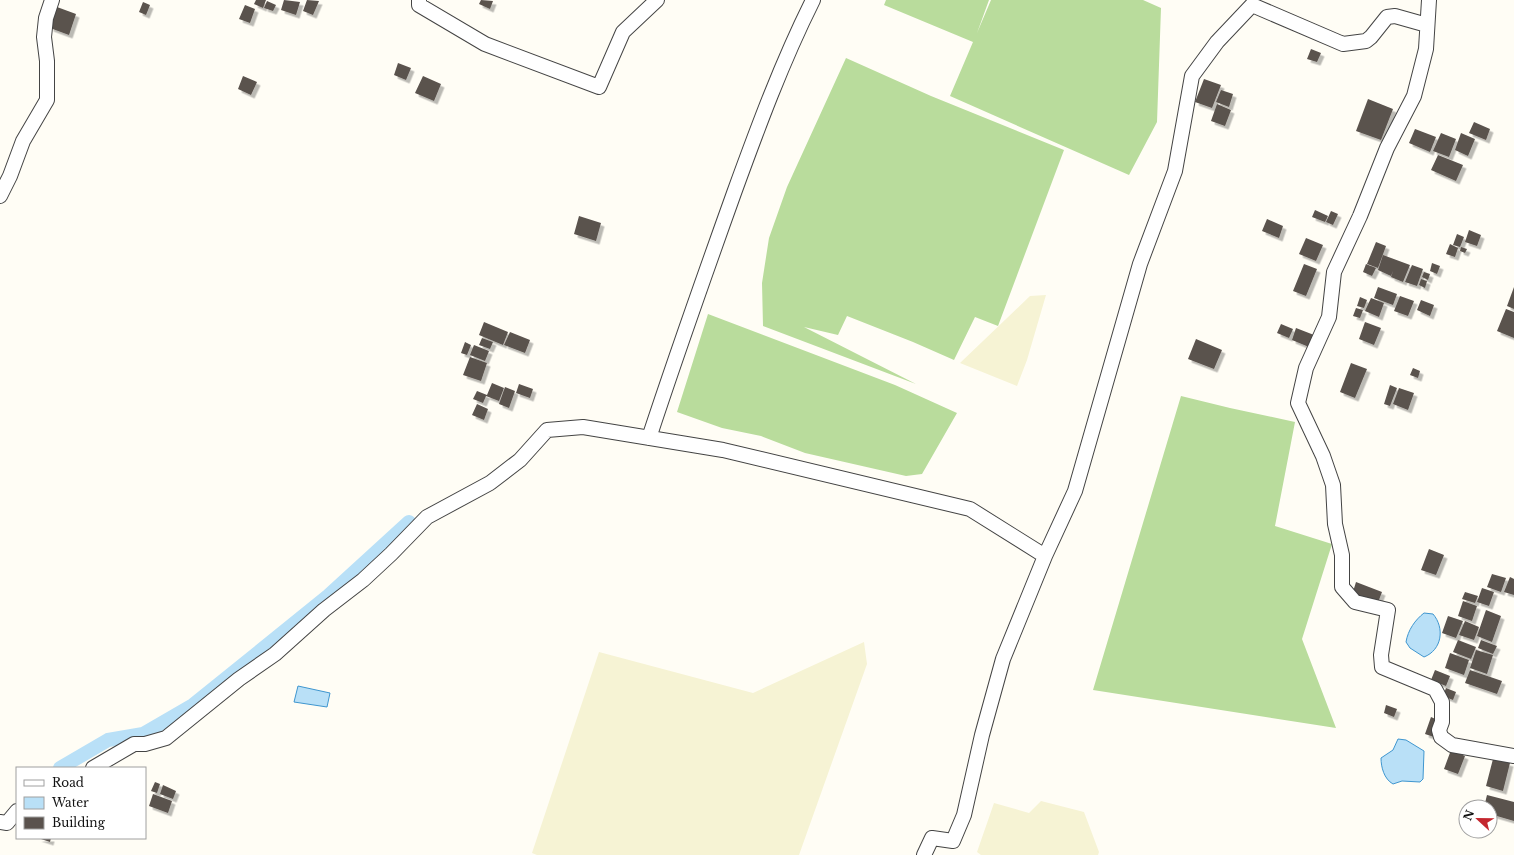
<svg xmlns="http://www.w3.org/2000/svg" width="1514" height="855" viewBox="0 0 1514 855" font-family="'Libre Baskerville',serif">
	<defs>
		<filter id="shadow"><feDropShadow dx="3.5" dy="3.5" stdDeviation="0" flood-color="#0004"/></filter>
	</defs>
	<rect width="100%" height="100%" fill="#fffdf5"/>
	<path fill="#f6f3d4" d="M 1046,295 L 1027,360 L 1017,386 L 960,363 L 1030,296 Z
		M 864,642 L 867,664 L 799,855 L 537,855 L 532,853 L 599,652 L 753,693 Z
		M 1041,801 L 1084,812 L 1099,852 L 1098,855 L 981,855 L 977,852 L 994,803 L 1029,813 Z"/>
	<path fill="#b9dc9c" d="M 886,0 L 989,0 L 977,33 L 991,0 L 1143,0 L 1161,8 L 1157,122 L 1129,175 L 950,96 L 973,42 L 884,5 Z
		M 846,58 L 931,96 L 1064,150 L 998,326 L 975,317 L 954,360 L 913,342 L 847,316 L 838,335 L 804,327 L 916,384 L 763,326 L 762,283 L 769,238 L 787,187 Z
		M 708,314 L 895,385 L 957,413 L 922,474 L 906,476 L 805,453 L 761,436 L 722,428 L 677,412 Z
		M 1181,396 L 1230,408 L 1295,422 L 1275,526 L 1332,544 L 1302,639 L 1336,728 L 1093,690 Z"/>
	<path fill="#b9e0f7" stroke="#3f96cf" d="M 1424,613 L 1433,614 C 1445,628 1442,650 1424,657 L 1410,648 L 1406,642 C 1408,630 1415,620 1424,613 Z
		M 298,686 L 330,693 L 327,707 L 294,702 Z
		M 1398,739 L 1406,740 L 1424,751 L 1423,779 L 1420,782 L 1402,781 L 1393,784 C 1384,779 1381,767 1381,758 L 1393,750 Z"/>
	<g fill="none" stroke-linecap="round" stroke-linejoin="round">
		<path stroke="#b9e0f7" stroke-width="14" d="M 60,768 L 108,740 L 143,734 L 193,705 L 328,596 L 409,522"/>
	</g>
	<path fill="#5a524d" filter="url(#shadow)" d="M 256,0 L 266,0 L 263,8 L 254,4 Z
		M 284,0 L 300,2 L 296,15 L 281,10 Z
		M 307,0 L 319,1 L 313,15 L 303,11 Z
		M 481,0 L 493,1 L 490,9 L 479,4 Z
		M 267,1 L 276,5 L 273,11 L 264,8 Z
		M 143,2 L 150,5 L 146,15 L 139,12 Z
		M 245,5 L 255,9 L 250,23 L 239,19 Z
		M 57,7 L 76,14 L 69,35 L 50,28 Z
		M 1311,49 L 1321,53 L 1317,62 L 1307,59 Z
		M 398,63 L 411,68 L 406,80 L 394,75 Z
		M 243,76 L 257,82 L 251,95 L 238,89 Z
		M 423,76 L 441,84 L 434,101 L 415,93 Z
		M 1204,79 L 1221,85 L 1212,108 L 1195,102 Z
		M 1221,90 L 1233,94 L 1229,107 L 1216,102 Z
		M 1368,99 L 1393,109 L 1381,140 L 1356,131 Z
		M 1217,104 L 1231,110 L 1225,126 L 1211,121 Z
		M 1474,122 L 1490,129 L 1486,140 L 1469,133 Z
		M 1415,129 L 1436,137 L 1430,152 L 1409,143 Z
		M 1441,133 L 1456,139 L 1449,157 L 1433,151 Z
		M 1461,133 L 1475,139 L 1468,156 L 1455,150 Z
		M 1438,155 L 1463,165 L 1456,181 L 1431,170 Z
		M 1315,210 L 1328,216 L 1325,222 L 1312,217 Z
		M 1331,211 L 1338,214 L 1333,225 L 1326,222 Z
		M 579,216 L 601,223 L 596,241 L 574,234 Z
		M 1267,219 L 1283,226 L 1279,238 L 1262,231 Z
		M 1469,230 L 1481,235 L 1477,246 L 1465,242 Z
		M 1457,234 L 1464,237 L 1460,247 L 1453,245 Z
		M 1306,238 L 1323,245 L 1316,261 L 1299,254 Z
		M 1376,242 L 1386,246 L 1378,268 L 1367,264 Z
		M 1450,244 L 1458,248 L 1455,257 L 1446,254 Z
		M 1461,247 L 1467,249 L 1465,253 L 1460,251 Z
		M 1383,255 L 1410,265 L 1403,282 L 1391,277 L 1393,271 L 1391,276 L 1378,270 Z
		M 1432,263 L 1440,266 L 1437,274 L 1430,271 Z
		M 1304,264 L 1317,269 L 1306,296 L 1293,291 Z
		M 1366,264 L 1376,268 L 1372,276 L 1363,272 Z
		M 1412,265 L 1423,269 L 1417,286 L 1405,282 Z
		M 1424,272 L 1430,274 L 1428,280 L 1422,277 Z
		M 1421,279 L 1427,281 L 1425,288 L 1419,285 Z
		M 1378,287 L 1397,294 L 1393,305 L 1374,298 Z
		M 1514,287 L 1514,309 L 1507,306 Z
		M 1400,296 L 1414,301 L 1408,316 L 1394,311 Z
		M 1360,297 L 1367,300 L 1364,308 L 1357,306 Z
		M 1371,298 L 1384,303 L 1379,317 L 1365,311 Z
		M 1421,300 L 1434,305 L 1430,316 L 1417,310 Z
		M 1356,308 L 1363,310 L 1360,318 L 1353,316 Z
		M 1506,309 L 1514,312 L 1514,338 L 1497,331 Z
		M 484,322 L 508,332 L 503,345 L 479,335 Z
		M 1365,322 L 1381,328 L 1374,345 L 1359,339 Z
		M 1281,324 L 1293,329 L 1289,338 L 1277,333 Z
		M 1296,328 L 1314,335 L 1309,347 L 1292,340 Z
		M 510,332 L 530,340 L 525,353 L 504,345 Z
		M 482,338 L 493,342 L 490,349 L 479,345 Z
		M 1196,339 L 1222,350 L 1214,369 L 1188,359 Z
		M 465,342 L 471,345 L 467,355 L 461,353 Z
		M 474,345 L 489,351 L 485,361 L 470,355 Z
		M 470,357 L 487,363 L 481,381 L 463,375 Z
		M 1351,363 L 1367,369 L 1355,398 L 1340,392 Z
		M 1413,368 L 1420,371 L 1418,378 L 1410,375 Z
		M 492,383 L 504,388 L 499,401 L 486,396 L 483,403 L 473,399 L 477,391 L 487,395 Z
		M 519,384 L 533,389 L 530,398 L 516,393 Z
		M 1390,385 L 1397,388 L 1390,406 L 1384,404 Z
		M 505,387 L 515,391 L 509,408 L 499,404 Z
		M 1399,388 L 1414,393 L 1408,410 L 1393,404 Z
		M 477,404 L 488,409 L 484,420 L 472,415 Z
		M 1429,549 L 1444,555 L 1436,575 L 1421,570 Z
		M 1492,574 L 1506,578 L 1501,592 L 1487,587 Z
		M 1510,577 L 1514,579 L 1514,595 L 1504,592 Z
		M 1356,582 L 1382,592 L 1377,605 L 1352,595 Z
		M 1482,588 L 1494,592 L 1489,606 L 1477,602 Z
		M 1465,592 L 1478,596 L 1475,603 L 1462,599 Z
		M 1463,601 L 1477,606 L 1472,621 L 1458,616 Z
		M 1486,610 L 1501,616 L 1492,642 L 1477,636 Z
		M 1448,616 L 1463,621 L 1456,638 L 1442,633 Z
		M 1465,621 L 1479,627 L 1474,640 L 1459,635 Z
		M 1458,640 L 1476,647 L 1471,659 L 1453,652 Z
		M 1481,640 L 1497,646 L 1493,654 L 1478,648 Z
		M 1476,650 L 1493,655 L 1487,674 L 1470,668 Z
		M 1450,653 L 1469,660 L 1464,675 L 1445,668 Z
		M 1435,670 L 1450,676 L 1446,686 L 1431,680 Z
		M 1470,670 L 1502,681 L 1497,694 L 1465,683 Z
		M 1446,688 L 1456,692 L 1453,700 L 1443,696 Z
		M 1386,705 L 1397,709 L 1394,717 L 1384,713 Z
		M 1431,717 L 1440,721 L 1434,737 L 1425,734 Z
		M 1451,750 L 1465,756 L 1458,774 L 1444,769 Z
		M 1493,759 L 1510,763 L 1503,791 L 1486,786 Z
		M 155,782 L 160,784 L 157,793 L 151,791 Z
		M 163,785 L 176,791 L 173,799 L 160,794 Z
		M 153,794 L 172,801 L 168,813 L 149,806 Z
		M 1487,795 L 1514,802 L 1514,821 L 1490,814 L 1490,807 L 1484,807 Z
		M 38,838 L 51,838 L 50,842 Z"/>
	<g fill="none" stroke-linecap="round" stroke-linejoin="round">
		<defs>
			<path id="street" d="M 419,0 L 419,5 L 485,44 L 599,87 L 623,32 L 657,0
				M 1429,0 L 1426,49 L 1414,96 L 1387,148 L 1360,216 L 1334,272 L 1329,317 L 1306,368 L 1298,403 L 1323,456 L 1333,485 L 1335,524 L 1342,555 L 1342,587 L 1355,602 L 1388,610 L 1381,655 L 1382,667 L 1435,689 L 1442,702 L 1442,722 L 1439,730 L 1441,737 L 1452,745 L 1514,756
				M 0,196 L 10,176 L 23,141 L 47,100 L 47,61 L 44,37 L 46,18 L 52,0
				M 649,438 C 676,356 705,274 734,193 C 758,127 782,62 813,0
				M 93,768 L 134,744 L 145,744 L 166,738 L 239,679 L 275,654 L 324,610 L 363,580 L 391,554 L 427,517 L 490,483 L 520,460 L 547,430 L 583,427 L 723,450 L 970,509 L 1045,556
				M 0,822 L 7,823 L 17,811
				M 924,855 L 932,838 L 953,841 L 964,815 L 982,735 L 1003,659 L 1045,556 L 1075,491 L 1140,264 L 1175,171 L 1192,76 L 1217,42 L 1252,5 L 1343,44 L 1366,41 L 1371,37 L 1387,17 L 1395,16 L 1427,25"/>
		</defs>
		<use href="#street" stroke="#444" stroke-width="16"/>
		<use href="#street" stroke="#fff" stroke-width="14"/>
	</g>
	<rect x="16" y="767" width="130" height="72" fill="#ffffff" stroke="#a0a0a0"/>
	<rect x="24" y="780" width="20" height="6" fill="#ffffff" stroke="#a0a0a0"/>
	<text x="52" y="787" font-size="12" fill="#111111">Road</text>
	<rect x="24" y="797" width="20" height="12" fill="#b9e0f7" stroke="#a0a0a0"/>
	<text x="52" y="807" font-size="12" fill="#111111">Water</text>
	<rect x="24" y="817" width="20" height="12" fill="#5a524d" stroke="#a0a0a0"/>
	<text x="52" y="827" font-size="12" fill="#111111">Building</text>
	<g transform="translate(1478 819) rotate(292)"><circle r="19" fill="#ffffff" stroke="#a0a0a0"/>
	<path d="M0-3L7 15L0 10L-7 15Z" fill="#c4262e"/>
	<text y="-6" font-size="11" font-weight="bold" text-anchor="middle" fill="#111111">N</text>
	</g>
</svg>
